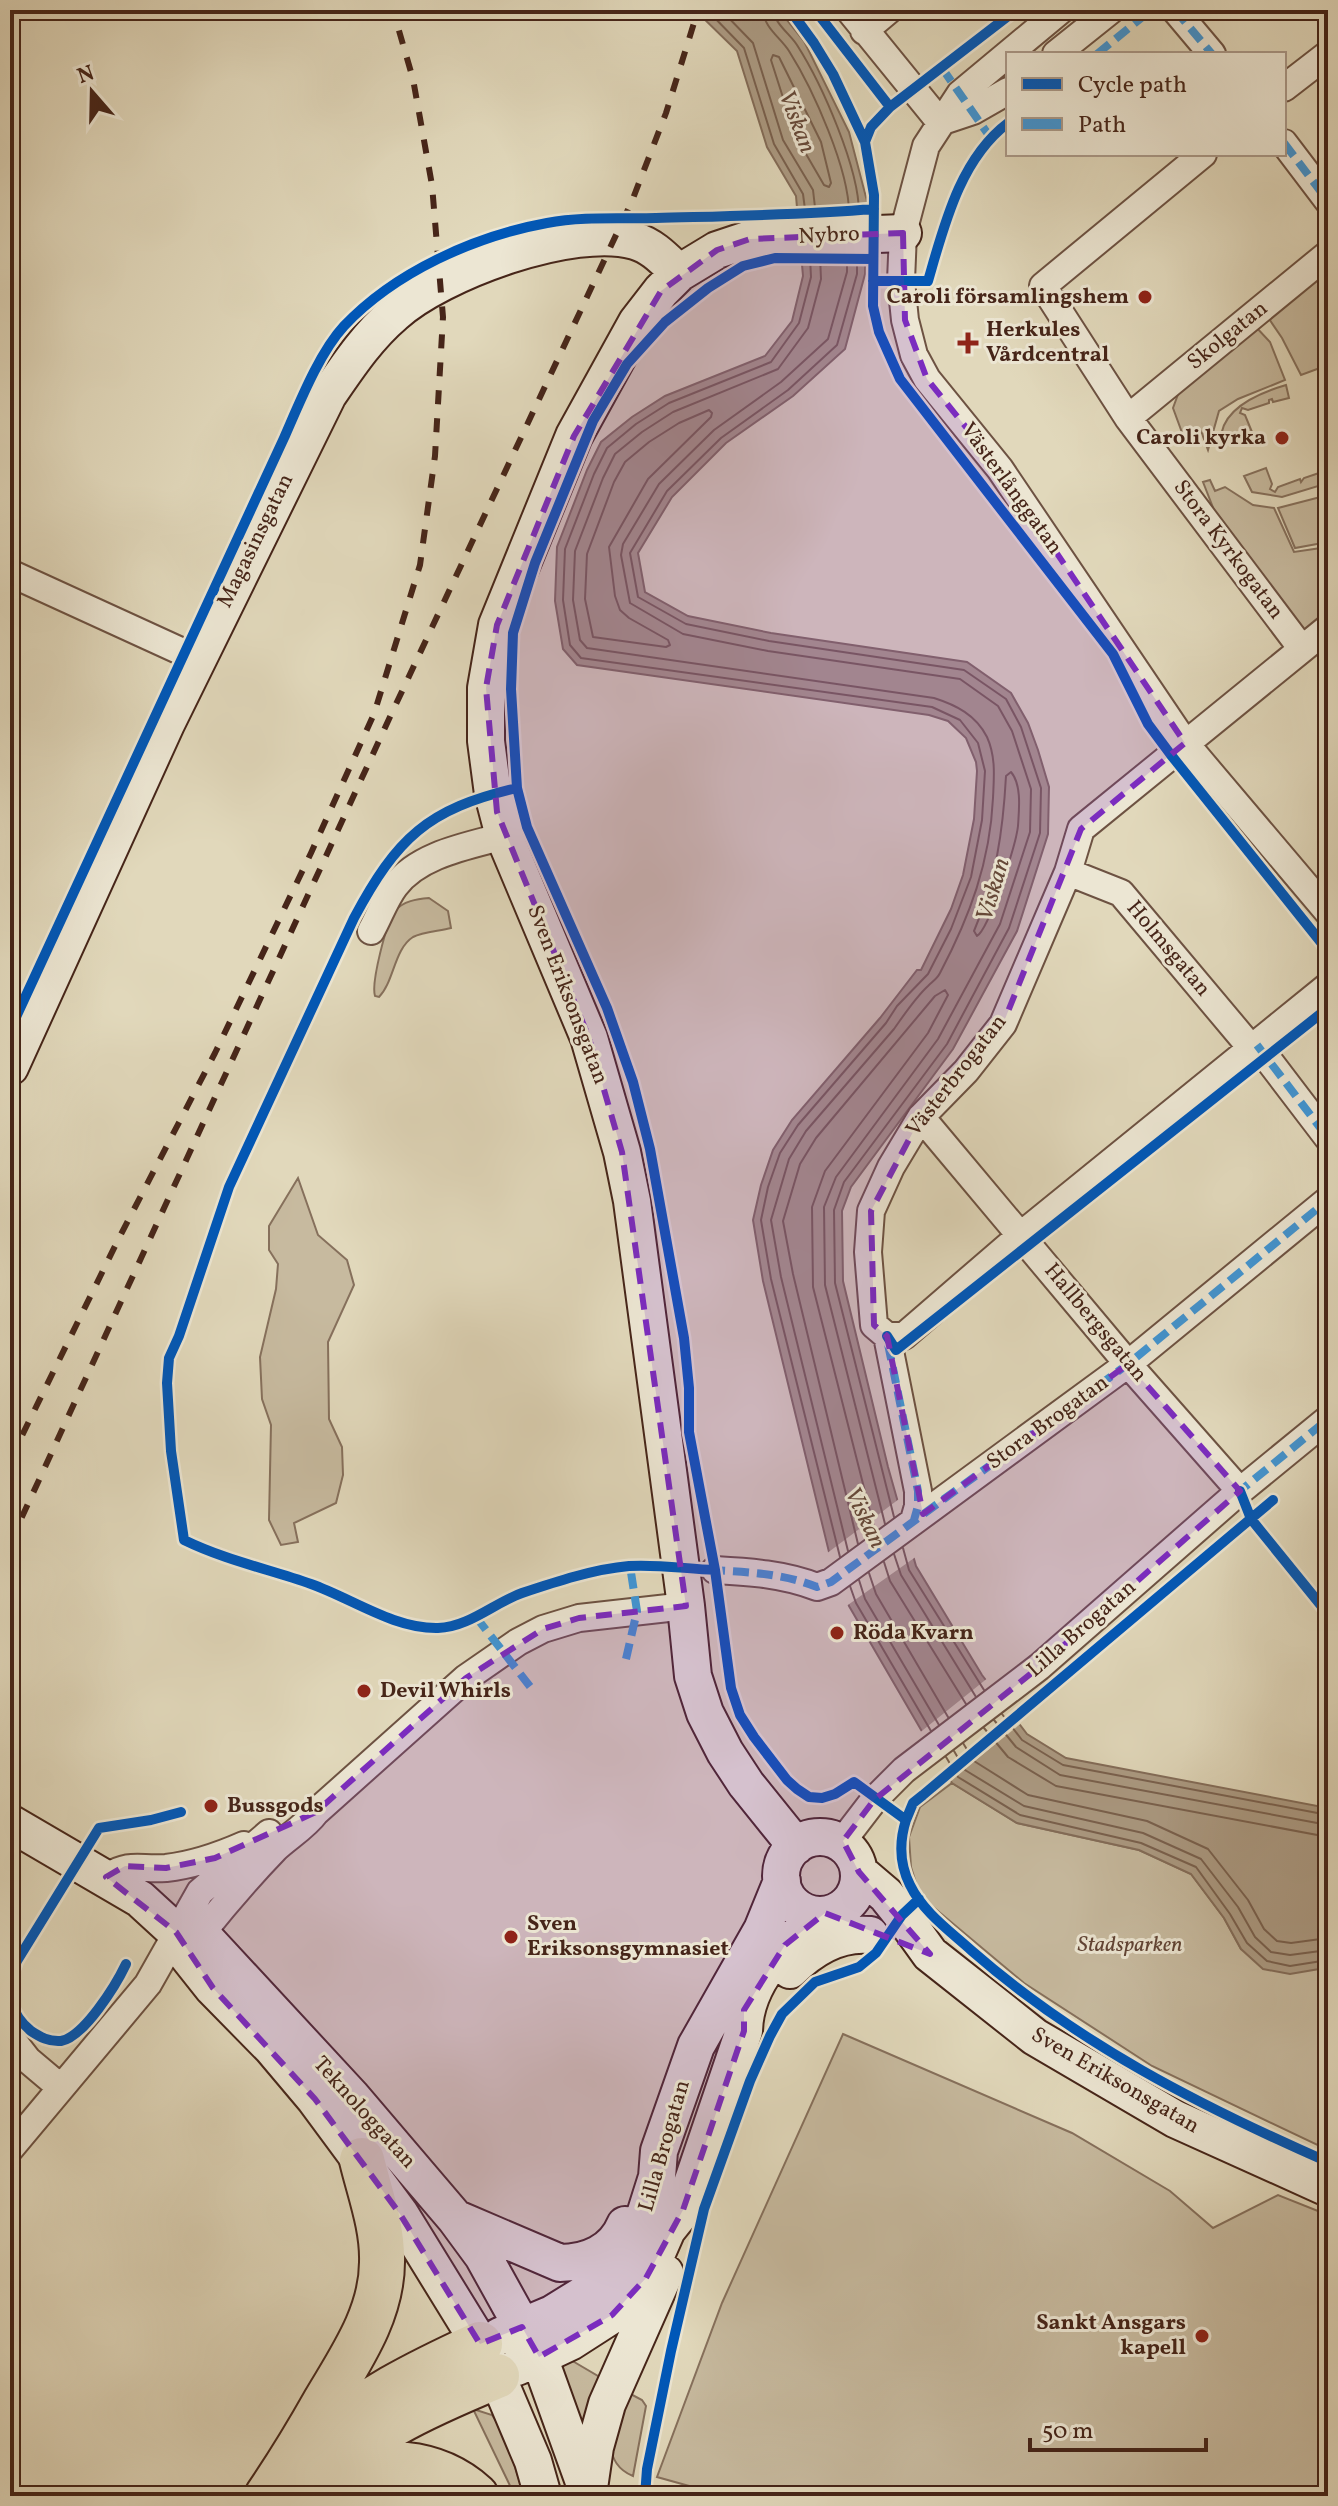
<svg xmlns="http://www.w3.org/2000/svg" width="1338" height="2506" viewBox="0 0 1338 2506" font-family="Vollkorn,serif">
	<rect width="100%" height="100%" fill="#e1d8bb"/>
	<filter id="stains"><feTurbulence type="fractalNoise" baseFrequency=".0025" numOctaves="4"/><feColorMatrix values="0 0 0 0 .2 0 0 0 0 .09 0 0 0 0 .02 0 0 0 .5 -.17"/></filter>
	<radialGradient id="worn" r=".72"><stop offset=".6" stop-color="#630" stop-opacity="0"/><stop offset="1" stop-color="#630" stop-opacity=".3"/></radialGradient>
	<path fill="#c7ba9f" stroke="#86705c" stroke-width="2" d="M 1328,264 L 1328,365 L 1301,375 L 1282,338 L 1267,316 Z
		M 1255,326 L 1270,342 L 1285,380 L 1238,399 L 1219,411 L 1208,450 L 1201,431 L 1184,438 L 1173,408 L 1180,389 Z
		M 1286,385 L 1289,398 L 1273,402 L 1272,399 L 1269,400 L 1269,403 L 1248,410 L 1242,408 L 1240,413 L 1245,415 L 1252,432 L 1221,444 C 1218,410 1259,393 1286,385 Z
		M 1266,468 L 1272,484 L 1270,489 L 1275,492 L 1278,487 L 1300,479 L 1301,482 L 1304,478 L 1319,473 L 1325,484 L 1282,497 L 1252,492 L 1244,476 Z
		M 1210,480 L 1215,491 L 1225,487 L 1253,505 L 1274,508 L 1294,552 L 1328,547 L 1328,615 L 1306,633 L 1221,528 L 1203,482 Z
		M 1328,495 L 1328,542 L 1295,548 L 1278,508 Z
		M 429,898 L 448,911 L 451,928 C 440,931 423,932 413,937 C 394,949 394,982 379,997 L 375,996 C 371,983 386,923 395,911 C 403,901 417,899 429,898 Z
		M 298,1178 L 318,1235 L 347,1260 L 354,1285 L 328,1342 L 329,1419 L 342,1447 L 343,1475 L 336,1503 L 294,1523 L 298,1542 L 281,1545 L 269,1520 L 271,1425 L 262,1399 L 260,1357 L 276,1289 L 278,1264 L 269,1250 L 269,1226 Z
		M 952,1783 L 1017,1823 L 1139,1850 L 1191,1874 L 1224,1918 L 1241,1949 L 1325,1968 L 1328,1965 L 1328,2150 L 1152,2066 L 1024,1983 L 920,1896 L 911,1867 L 909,1837 L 920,1807 Z
		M 843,2034 L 1072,2133 L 1170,2191 L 1213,2228 L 1278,2195 L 1328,2215 L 1328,2496 L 725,2496 L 657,2477 L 722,2303 Z
		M 564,2356 L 603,2379 L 585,2443 L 555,2360 Z
		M 625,2391 L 642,2400 L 646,2406 L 633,2476 C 616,2469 613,2458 607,2441 Z
		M 473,2409 L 492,2415 L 505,2434 L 524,2496 L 515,2496 Z"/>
	<path fill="#ac9b84" stroke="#836c59" stroke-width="2" d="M 695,10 L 779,10 L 804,41 L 849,132 L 867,201 L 865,274 L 845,349 L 793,396 L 726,443 L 672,497 L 638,553 L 645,592 L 688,616 L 771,633 L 967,662 L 1011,693 L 1028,723 L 1038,750 L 1049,787 L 1048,834 L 1017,931 L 953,1049 L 851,1187 L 842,1211 L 843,1281 L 888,1467 L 916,1566 L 982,1675 L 1027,1734 L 1066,1758 L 1328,1808 L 1328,1965 L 1325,1968 L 1290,1974 L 1263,1969 L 1241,1949 L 1224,1918 L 1191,1874 L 1139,1850 L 1017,1823 L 952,1783 L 849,1606 L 829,1552 L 763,1281 L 753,1220 L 761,1185 L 773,1150 L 792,1120 L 880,1018 L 917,970 L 921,970 L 951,909 L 963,875 L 974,819 L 977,771 L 976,762 L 966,738 L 948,721 L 929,715 L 577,665 L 563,649 L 555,601 L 557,547 L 587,470 L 601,442 L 632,417 L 665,396 L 765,356 L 792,321 L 803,276 L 796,196 L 767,147 L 737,51 Z"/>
	<path fill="#e1d8bb" d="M 869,205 L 869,261 L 798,264 L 793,208 Z
		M 899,1499 L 917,1556 L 845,1607 L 826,1554 Z
		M 989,1677 L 1023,1722 L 947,1783 L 918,1734 Z"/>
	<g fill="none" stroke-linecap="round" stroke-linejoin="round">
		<path stroke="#79604e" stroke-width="2" d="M 707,10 L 744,48 L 774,144 L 803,194 L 806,217
			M 721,10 L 753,43 L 783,140 L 813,190 L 816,216
			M 763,10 C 764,28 780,37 789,51 C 813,89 850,171 849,215
			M 773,10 C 775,24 790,34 797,45 C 822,84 860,170 859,215
			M 773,55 L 779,57 L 821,142 L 831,183 L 829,187 L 824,185 L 795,135 L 771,60 Z
			M 847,255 L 847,272 L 828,339 L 781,382 L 714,430 L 659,484 L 623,544 L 621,555 L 630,603 L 683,634 L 768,651 L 960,679 L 998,706 L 1012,731 L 1031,789 L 1030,832 L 1000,924 L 938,1039 L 836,1177 L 824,1207 L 825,1285 L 885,1524
			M 857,255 L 857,274 L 837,345 L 788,390 L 721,438 L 667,491 L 630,553 L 638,597 L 686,624 L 769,641 L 964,670 L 1006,699 L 1021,727 L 1041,788 L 1040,833 L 1009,928 L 947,1044 L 844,1182 L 834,1210 L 835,1283 L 894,1517
			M 820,256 L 821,279 L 808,328 L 778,369 L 673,412 L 642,432 L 615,454 L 603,478 L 575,551 L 573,600 L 580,640 L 587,648 L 934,698 C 956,705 976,715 987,737 C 996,757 994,777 993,798 C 990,862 970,916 940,973 C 937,979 933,981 928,986 C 915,998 904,1015 894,1029 L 806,1131 L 789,1159 L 771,1220 L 781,1277 L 848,1551
			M 810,257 L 811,277 L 799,323 L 771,362 L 669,403 L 636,424 L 607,448 L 594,474 L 565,549 L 563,600 L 570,645 L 581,658 L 932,707 L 960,720 L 978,743 L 985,771 L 982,820 L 971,877 L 951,929 L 928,974 L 897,1006 L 886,1023 L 798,1125 L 780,1153 L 768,1187 L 761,1220 L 771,1279 L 840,1557
			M 709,410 L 712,413 L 711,417 L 648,479 L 609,547 L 615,596 L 620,610 L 629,618 L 668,640 L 670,645 L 666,647 L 593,637 L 585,599 L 587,554 L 614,482 L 625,462 L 649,442 L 679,423 Z
			M 1011,772 C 1022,785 1019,810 1018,826 C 1016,844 989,929 977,936 L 974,931 C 996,880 1003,831 1006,776 Z
			M 858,1544 L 793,1274 L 783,1221 L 800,1164 L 816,1138 L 935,996 L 945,990 L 948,995 L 928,1033 L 825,1171 L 812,1207 L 813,1287 L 875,1531
			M 903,1548 L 909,1570 L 984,1690
			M 894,1554 L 901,1575 L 976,1697
			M 884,1562 L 890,1581 L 966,1704
			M 869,1573 L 876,1594 L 948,1717
			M 859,1580 L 865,1599 L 939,1725
			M 850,1586 L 856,1603 L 931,1731
			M 1002,1714 L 1022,1740 L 1063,1765 L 1328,1815
			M 994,1720 L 1016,1747 L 1060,1775 L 1328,1825
			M 984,1728 L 1008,1757 L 1056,1786 L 1328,1837
			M 963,1743 L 974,1761 L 1028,1795 L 1147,1821 L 1208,1849 L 1248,1900 L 1264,1929 L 1277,1941 L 1291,1943 L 1328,1938
			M 954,1751 L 965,1770 L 1024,1806 L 1143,1833 L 1201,1859 L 1238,1907 L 1255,1937 L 1271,1952 L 1290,1955 L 1328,1950
			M 946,1757 L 958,1777 L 1020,1815 L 1141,1843 L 1196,1867 L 1230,1914 L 1247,1943 L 1267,1961 L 1290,1966 L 1328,1960"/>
		<defs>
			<path id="street" d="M 849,10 L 940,122
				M 1061,10 L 960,94 L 926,146 L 903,233 L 901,281 L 905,320 L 914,355 L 927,379 L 1000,469 L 1185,743 L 1328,912
				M 1175,10 L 1212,54
				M 864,31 L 889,10
				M 1056,54 L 1111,10
				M 1284,88 L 1328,54
				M 940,122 L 973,111 L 1008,91
				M 1284,143 L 1328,201
				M 1203,154 L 1043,286 L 1128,418 L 1302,649
				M 1128,418 L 1328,254
				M 10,573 L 198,659
				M 1068,872 L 1121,893 L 1252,1049
				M 371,931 C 379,917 385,899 395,886 C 419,854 468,846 504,836
				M 1257,1045 L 1328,1138
				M 921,1117 L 1128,1364 L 1240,1491
				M 887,1336 L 904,1336 L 1021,1235 L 1328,986
				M 914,1520 L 918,1506 L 918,1491 L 887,1336 L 874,1325 L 868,1252 L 871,1211 L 891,1167 L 921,1117 L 966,1071 L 1003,1024 L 1068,872 L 1081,829 L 1328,628
				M 715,1570 C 750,1572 784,1574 817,1587 L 831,1582 L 1128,1364 L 1328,1200
				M 841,1843 L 874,1800 L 904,1770 L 1039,1667 L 1240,1491 L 1328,1419
				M 106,1877 C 133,1862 138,1870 166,1868 C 193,1865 219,1856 244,1845
				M 201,1934 C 224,1905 249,1876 275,1849 C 289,1836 305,1827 316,1812 L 466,1678 L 518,1642 L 543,1629 L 579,1618 L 686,1606
				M 10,2037 L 28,2060 L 60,2087
				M 10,2149 L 148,1984 L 200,1892 L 269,1833"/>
			<path id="secondary" d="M 10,1067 L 166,724 L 328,395 C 348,366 367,337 394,314 C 440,272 574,223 635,241 C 653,246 666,261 679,273
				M 10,1823 L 140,1899 L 176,1932 L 186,1954 L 213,1988 L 272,2048 L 315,2099 L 400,2214 L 480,2344 L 497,2376 L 533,2461 L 543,2496
				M781 1876a39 39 0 1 1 78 0a39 39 0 1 1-78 0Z
				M 796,1846 L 746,1784 L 725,1752 L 705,1713 L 693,1676 L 686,1606 L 632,1201 L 622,1152 L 589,1038 L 504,836 L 493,794 L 486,741 L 486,688 L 497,625 L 574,436 L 637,322 L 661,291 L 679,273 L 717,250 L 750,239 L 903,233
				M 859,1872 L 886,1895 L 902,1915 L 930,1954 L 1035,2037 L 1175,2119 L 1328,2188
				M 176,1932 L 190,1930 L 201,1934 L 351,2096 L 455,2218 L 483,2256 L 539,2357 L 589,2496
				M 790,1970 C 812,1948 838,1932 870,1935
				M 457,2219 L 560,2263 C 587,2263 614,2252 625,2225
				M 500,2336 L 552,2314 L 591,2290 L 622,2266 L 639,2234 L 657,2177 L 659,2151 L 696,2046 L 762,1930 L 782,1881
				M 517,2367 L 570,2342 L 612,2315 L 646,2278 L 667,2230 L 683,2210 L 744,2031 C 745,1981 784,1943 822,1915
				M 589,2488 L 595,2447 L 607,2404 L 665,2273"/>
			<path id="highway" d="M 312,2445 C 362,2400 419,2372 480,2344
				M 331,2479 C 378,2456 435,2459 476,2496
				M 267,2496 C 288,2465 307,2434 325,2402 C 351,2358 382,2314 382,2262 C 383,2227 370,2193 362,2160
				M 307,2496 C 356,2435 427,2405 497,2376"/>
		</defs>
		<use href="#street" stroke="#6d5242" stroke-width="30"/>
		<use href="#secondary" stroke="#462519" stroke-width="40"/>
		<use href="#highway" stroke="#462519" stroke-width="48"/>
		<use href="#street" stroke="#ece6d3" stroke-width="26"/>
		<use href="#secondary" stroke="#ece6d3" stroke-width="36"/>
		<use href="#highway" stroke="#e1d8bb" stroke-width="44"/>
		<path stroke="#462519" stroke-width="6" stroke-dasharray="14 14" stroke-linecap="butt" d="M 10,1460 L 118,1240 L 215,1053 L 311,853 L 374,714 L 420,565 L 435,456 L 443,317 L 432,185 L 413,79 L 393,10
			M 10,1543 L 389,719 L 632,201 L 666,113 L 698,10"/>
		<path stroke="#4095d4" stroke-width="8" stroke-dasharray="16 8" stroke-linecap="butt" d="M 1175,10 L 1212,54
			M 1097,54 L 1151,10
			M 942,68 L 990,137
			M 1284,143 L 1328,201
			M 1257,1045 L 1328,1138
			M 888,1344 L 918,1491 L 918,1506 L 914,1520
			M 1242,1496 L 1240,1491 L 1328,1419
			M 709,1570 C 746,1572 782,1573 817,1587 L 831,1582 L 1128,1364 L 1328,1200
			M 476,1617 L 532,1689
			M 626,1659 L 637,1611 L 630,1566"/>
		<defs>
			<path id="cycleway" d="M 790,10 L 814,43 L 833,74 L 865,142
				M 815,10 L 890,107
				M 1016,10 L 890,107 L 871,127 L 865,142 L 874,195 L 873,306 L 879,332 L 900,379 L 1113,654 L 1148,724 L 1171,755 L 1328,951
				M 873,259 L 775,258 L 743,266 L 708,288 L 665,322 L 627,364 L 593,421 L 535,563 L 513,633 L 511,689 L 517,788 L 527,827 L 607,1008 L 633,1082 L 650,1149 L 684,1338 L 689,1388 L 689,1432 L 715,1570 L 731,1688 L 740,1715 L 754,1737 L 787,1780 L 797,1789 L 809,1797 L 822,1798 L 835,1794 L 854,1782 L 906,1820 C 899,1842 899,1863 910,1885 C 923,1912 950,1931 972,1951 C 1077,2043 1200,2106 1328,2162
				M 873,281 L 928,281 C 944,226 960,159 1008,123
				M 517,788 C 427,809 397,838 354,918 L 229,1187 L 179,1336 L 169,1358 L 167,1383 L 171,1451 L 184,1540 C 225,1560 268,1569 311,1584 C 351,1598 394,1629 438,1628 C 469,1627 494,1603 522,1593 C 555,1582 594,1569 629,1566 C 657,1564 687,1569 715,1570
				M 10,1030 L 284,438 C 299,404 319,353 344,326 C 395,272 475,236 547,223 C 583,216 619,219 656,218 C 728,216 802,215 874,209
				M 887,1336 L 896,1350 L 1328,1008
				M 1240,1491 L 1251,1519 L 1328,1614
				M 906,1820 L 913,1803 L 923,1795 L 1273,1500
				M 10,1979 L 17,1961 L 99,1828 L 151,1820 L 181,1812
				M 10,2000 C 14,2012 21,2023 31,2031 C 40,2037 49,2042 61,2041 C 84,2037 116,1985 126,1964
				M 645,2496 L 647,2469 L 671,2351 L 704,2209 L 750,2081 L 770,2036 L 782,2014 L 815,1982 L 859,1967 L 876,1953 L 902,1915 L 919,1899"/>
		</defs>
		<use href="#cycleway" stroke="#ece6d3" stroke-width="15"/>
		<use href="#cycleway" stroke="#0057b8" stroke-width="10"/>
	</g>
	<path fill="#7b2cbf" fill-opacity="0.2" stroke="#7b2cbf" stroke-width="6" stroke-dasharray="16 10" stroke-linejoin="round" d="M 903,233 L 905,320 L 927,379 L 1000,469 L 1185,743 L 1081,829 L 1003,1024 L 921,1117 L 871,1211 L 874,1325 L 887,1336 L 923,1514 L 1128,1364 L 1240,1491 L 1039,1667 L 874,1800 L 843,1841 L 859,1872 L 930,1954 L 825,1913 L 785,1945 L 744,2010 L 744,2031 L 683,2210 L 646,2278 L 612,2315 L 539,2357 L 522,2327 L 480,2344 L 400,2214 L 315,2099 L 213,1988 L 176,1932 L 106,1877 L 125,1866 L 166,1868 L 215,1858 L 316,1812 L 466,1678 L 543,1629 L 579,1618 L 686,1606 L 622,1152 L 589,1038 L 497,812 L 486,688 L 497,625 L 574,436 L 661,291 L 717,250 L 750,239 Z"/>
	<g fill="#8f2418" stroke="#ece6d3" stroke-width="3">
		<circle cx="1145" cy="297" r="8"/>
		<path d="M964 331h8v8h8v8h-8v8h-8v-8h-8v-8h8z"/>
		<circle cx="1282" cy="438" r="8"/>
		<circle cx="837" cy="1633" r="8"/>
		<circle cx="364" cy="1691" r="8"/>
		<circle cx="211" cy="1806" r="8"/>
		<circle cx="511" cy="1937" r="8"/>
		<circle cx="1202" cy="2336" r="8"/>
	</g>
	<g text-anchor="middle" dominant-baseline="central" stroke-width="6" stroke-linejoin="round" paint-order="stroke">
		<g font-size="22" fill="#462519" stroke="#ece6d3">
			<text transform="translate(829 236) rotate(-3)">Nybro</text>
			<text transform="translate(1228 336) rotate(-39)">Skolgatan</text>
			<text transform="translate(1011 489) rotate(54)">Västerlånggatan</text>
			<text transform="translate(256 541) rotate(-64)">Magasinsgatan</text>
			<text transform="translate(1228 550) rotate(53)">Stora Kyrkogatan</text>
			<text transform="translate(1168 949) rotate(50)">Holmsgatan</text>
			<text transform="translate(567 995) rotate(69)">Sven Eriksonsgatan</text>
			<text transform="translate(957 1076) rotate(-52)">Västerbrogatan</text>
			<text transform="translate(1095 1323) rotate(50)">Hallbergsgatan</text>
			<text transform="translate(1048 1423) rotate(-36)">Stora Brogatan</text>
			<text transform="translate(1082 1629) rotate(-41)">Lilla Brogatan</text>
			<text transform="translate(1115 2081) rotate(30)">Sven Eriksonsgatan</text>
			<text transform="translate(364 2113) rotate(48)">Teknologgatan</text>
			<text transform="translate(665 2146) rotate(-74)">Lilla Brogatan</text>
		</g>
		<g font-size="22" font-weight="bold" fill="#462519" stroke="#ece6d3" text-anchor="start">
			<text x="1129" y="297" text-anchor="end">Caroli församlingshem</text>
			<text x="986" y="330">Herkules<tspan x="986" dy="25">Vårdcentral</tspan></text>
			<text x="1266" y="438" text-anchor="end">Caroli kyrka</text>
			<text x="853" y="1633">Röda Kvarn</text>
			<text x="380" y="1691">Devil Whirls</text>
			<text x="227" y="1806">Bussgods</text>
			<text x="527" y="1924">Sven<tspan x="527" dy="25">Eriksonsgymnasiet</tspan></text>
			<text x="1186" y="2323" text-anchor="end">Sankt Ansgars<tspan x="1186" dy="25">kapell</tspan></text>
		</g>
		<g font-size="22" font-style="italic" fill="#604334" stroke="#ece6d3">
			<text x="1130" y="1945">Stadsparken</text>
		</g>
		<g font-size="24" font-style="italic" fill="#654839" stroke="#ece6d3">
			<text transform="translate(796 122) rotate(69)">Viskan</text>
			<text transform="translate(994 890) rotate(-73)">Viskan</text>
			<text transform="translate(864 1518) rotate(64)">Viskan</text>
		</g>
	</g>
	<rect width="1338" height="2506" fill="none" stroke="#e1d8bb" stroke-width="40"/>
	<rect x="12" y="12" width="1314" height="2482" fill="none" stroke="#462519" stroke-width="4"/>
	<rect x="20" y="20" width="1298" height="2466" fill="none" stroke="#462519" stroke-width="2"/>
	<rect x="1006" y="52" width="280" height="104" fill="#ece6d3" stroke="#aa9989" stroke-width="2"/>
	<rect x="1022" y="78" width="40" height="12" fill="#0057b8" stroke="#aa9989" stroke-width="2"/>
	<text x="1078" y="92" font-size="24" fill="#462519">Cycle path</text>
	<rect x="1022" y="118" width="40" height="12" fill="#4095d4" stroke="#aa9989" stroke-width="2"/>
	<text x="1078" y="132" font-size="24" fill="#462519">Path</text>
	<g transform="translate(92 92) rotate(340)" stroke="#ece6d3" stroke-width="6" paint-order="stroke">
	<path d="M0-6L14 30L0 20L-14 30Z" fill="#462519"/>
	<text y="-12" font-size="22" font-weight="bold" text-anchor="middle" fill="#462519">N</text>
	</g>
	<path d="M1030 2438v12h176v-12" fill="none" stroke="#462519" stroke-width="4"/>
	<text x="1042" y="2438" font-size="24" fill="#462519" stroke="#ece6d3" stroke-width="6" paint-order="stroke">50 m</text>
	<rect width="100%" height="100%" filter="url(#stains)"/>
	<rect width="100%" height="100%" fill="url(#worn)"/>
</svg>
